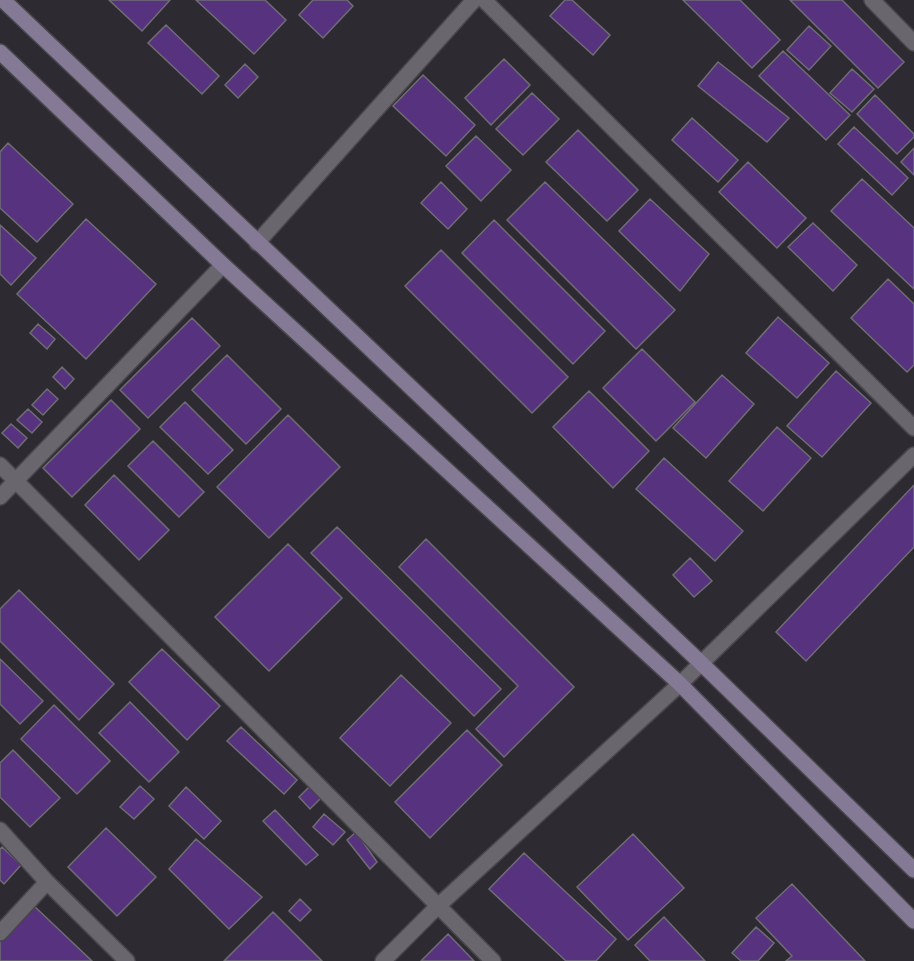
<svg xmlns="http://www.w3.org/2000/svg" width="914" height="961" viewBox="0 0 914 961" font-family="'PT Serif',serif">
	<rect width="100%" height="100%" fill="#2d2b31"/>
	<path fill="#56327f" stroke="#6f6d74" stroke-width="1.5" d="M 109,0 L 170,0 L 142,31 Z
		M 196,0 L 265,0 L 286,20 L 254,54 Z
		M 313,0 L 347,0 L 353,6 L 323,38 L 299,15 Z
		M 565,0 L 572,0 L 610,35 L 593,55 L 550,16 Z
		M 683,0 L 740,0 L 780,40 L 752,68 Z
		M 790,0 L 842,0 L 904,62 L 878,88 Z
		M 166,25 L 219,76 L 202,94 L 148,43 Z
		M 809,26 L 831,46 L 809,70 L 787,50 Z
		M 783,51 L 850,115 L 826,140 L 759,76 Z
		M 504,59 L 530,85 L 491,125 L 465,98 Z
		M 718,62 L 789,118 L 767,142 L 698,86 Z
		M 245,64 L 258,77 L 238,98 L 225,85 Z
		M 852,69 L 874,89 L 852,112 L 830,93 Z
		M 423,75 L 475,125 L 446,156 L 393,106 Z
		M 532,93 L 559,119 L 523,155 L 496,129 Z
		M 875,95 L 914,134 L 914,137 L 897,154 L 857,114 Z
		M 692,118 L 738,160 L 718,182 L 672,140 Z
		M 854,127 L 908,178 L 892,195 L 838,144 Z
		M 578,130 L 638,190 L 607,221 L 546,162 Z
		M 476,136 L 511,170 L 481,201 L 446,166 Z
		M 8,143 L 73,204 L 37,242 L 0,208 L 0,152 Z
		M 914,148 L 914,175 L 901,162 Z
		M 748,162 L 806,218 L 777,248 L 719,192 Z
		M 862,179 L 914,228 L 914,289 L 831,211 Z
		M 441,182 L 467,209 L 448,229 L 421,203 Z
		M 545,182 L 675,310 L 636,349 L 507,220 Z
		M 650,199 L 709,254 L 680,291 L 619,231 Z
		M 86,219 L 156,284 L 86,359 L 17,294 Z
		M 494,220 L 605,331 L 573,364 L 462,253 Z
		M 813,223 L 857,265 L 833,291 L 788,247 Z
		M 0,225 L 36,258 L 11,285 L 0,274 Z
		M 441,250 L 568,377 L 532,413 L 405,286 Z
		M 888,279 L 914,304 L 914,365 L 907,372 L 851,318 Z
		M 778,317 L 829,363 L 797,398 L 746,353 Z
		M 192,318 L 220,346 L 148,418 L 120,390 Z
		M 38,324 L 55,339 L 47,349 L 30,333 Z
		M 642,349 L 695,402 L 656,441 L 603,388 Z
		M 227,355 L 281,409 L 246,444 L 192,390 Z
		M 62,367 L 74,379 L 65,389 L 53,377 Z
		M 836,371 L 871,403 L 822,457 L 787,426 Z
		M 722,375 L 754,404 L 706,458 L 673,428 Z
		M 47,389 L 58,399 L 43,415 L 32,405 Z
		M 589,391 L 649,451 L 613,488 L 553,427 Z
		M 111,400 L 140,429 L 72,497 L 43,468 Z
		M 185,402 L 233,450 L 208,474 L 160,427 Z
		M 28,409 L 42,422 L 32,433 L 17,420 Z
		M 288,415 L 340,467 L 269,538 L 217,487 Z
		M 11,424 L 27,438 L 18,448 L 2,433 Z
		M 777,427 L 811,458 L 763,511 L 729,481 Z
		M 153,441 L 204,492 L 179,517 L 128,466 Z
		M 664,458 L 743,531 L 715,561 L 636,489 Z
		M 114,475 L 169,530 L 139,560 L 85,505 Z
		M 914,485 L 914,547 L 806,661 L 776,632 Z
		M 337,527 L 501,689 L 474,716 L 311,553 Z
		M 426,539 L 574,687 L 504,757 L 476,729 L 518,686 L 399,567 Z
		M 288,544 L 342,598 L 269,671 L 215,617 Z
		M 690,558 L 712,581 L 694,597 L 673,575 Z
		M 19,590 L 114,684 L 79,720 L 0,641 L 0,609 Z
		M 162,649 L 220,706 L 187,740 L 129,682 Z
		M 0,659 L 43,701 L 20,724 L 0,704 Z
		M 401,675 L 451,723 L 390,786 L 340,738 Z
		M 130,702 L 179,752 L 149,782 L 99,733 Z
		M 54,705 L 110,761 L 77,794 L 21,739 Z
		M 241,727 L 297,780 L 284,794 L 227,741 Z
		M 467,730 L 502,765 L 430,838 L 395,802 Z
		M 13,750 L 60,798 L 30,827 L 0,797 L 0,763 Z
		M 313,783 L 324,795 L 310,809 L 299,797 Z
		M 140,786 L 154,799 L 134,819 L 120,807 Z
		M 186,787 L 221,821 L 204,839 L 169,806 Z
		M 275,810 L 318,855 L 306,865 L 263,821 Z
		M 324,814 L 345,832 L 333,845 L 313,827 Z
		M 106,828 L 156,877 L 117,916 L 68,867 Z
		M 356,832 L 377,862 L 370,869 L 347,840 Z
		M 633,834 L 684,888 L 628,940 L 577,887 Z
		M 196,839 L 262,897 L 229,929 L 169,869 Z
		M 2,847 L 21,865 L 4,884 L 0,880 L 0,849 Z
		M 524,853 L 616,939 L 596,961 L 566,961 L 489,889 Z
		M 792,884 L 865,961 L 786,961 L 792,956 L 756,918 Z
		M 300,899 L 311,910 L 300,921 L 289,911 Z
		M 33,905 L 92,961 L 0,961 L 0,940 Z
		M 273,912 L 322,961 L 224,961 Z
		M 664,917 L 705,961 L 650,961 L 635,945 Z
		M 756,927 L 774,943 L 758,961 L 741,961 L 732,953 Z
		M 448,934 L 474,961 L 421,961 Z"/>
	<g fill="none" stroke-linecap="round" stroke-linejoin="round">
		<defs>
			<path id="minor" d="M 484,0 L 914,428
				M 872,0 L 914,43
				M 257,243 L 474,0
				M 0,465 L 493,961
				M 0,497 L 223,265
				M 0,830 L 47,882 L 127,961
				M 0,933 L 47,882
				M 383,961 L 438,906 L 680,684 L 914,455"/>
			<path id="secondary" d="M 3,0 L 701,663 L 914,870
				M 0,52 L 223,265 L 680,684 L 914,921"/>
		</defs>
		<use href="#minor" stroke="#48464b" stroke-width="18"/>
		<use href="#secondary" stroke="#48464b" stroke-width="18"/>
		<use href="#minor" stroke="#69666d" stroke-width="15"/>
		<use href="#secondary" stroke="#857a95" stroke-width="15"/>
	</g>
</svg>
